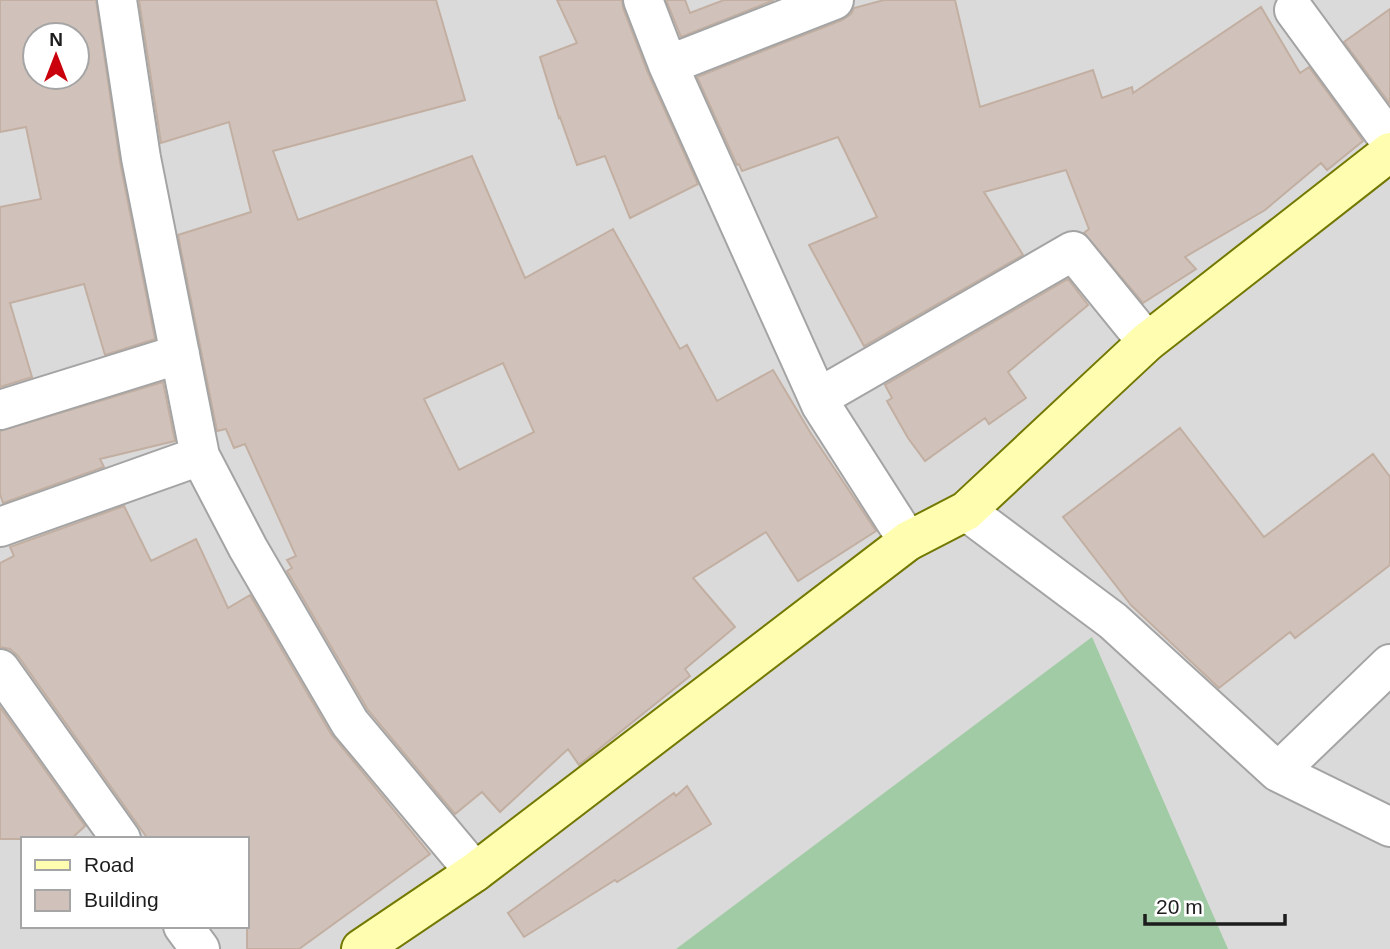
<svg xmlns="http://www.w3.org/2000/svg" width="1390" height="949" viewBox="0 0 1390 949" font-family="Helvetica,sans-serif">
	<rect width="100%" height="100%" fill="#efeae1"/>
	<path fill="#dbdada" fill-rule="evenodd" d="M 0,0 L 1390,0 L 1390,949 L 0,949 ZM 35,35 L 77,35 L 77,77 L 35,77 ZM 23,839 L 247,839 L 247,926 L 23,926 Z"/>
	<path fill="#a0cba4" d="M 1092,637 L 1228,949 L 676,949 Z"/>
	<path fill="#d0c2ba" stroke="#c2afa2" stroke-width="2" fill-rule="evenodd" d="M 0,0 L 96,0 L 120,162 L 155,339 L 105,355 L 84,284 L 10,303 L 32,377 L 0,387 L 0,207 L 41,199 L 26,127 L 0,132 ZM 35,35 L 77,35 L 77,77 L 35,77 Z
		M 139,0 L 436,0 L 465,100 L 273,151 L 298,220 L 472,156 L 525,278 L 613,229 L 680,349 L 687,345 L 717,401 L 773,370 L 810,432 L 876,531 L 798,581 L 766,532 L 693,578 L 735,627 L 685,669 L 690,676 L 579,765 L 568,749 L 500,812 L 482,792 L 455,814 L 368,710 L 287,571 L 292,568 L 287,560 L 296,556 L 245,444 L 234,448 L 226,429 L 217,431 L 178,235 L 251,212 L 229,122 L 161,143 ZM 503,363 L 534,432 L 459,470 L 424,399 Z
		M 557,0 L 622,0 L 623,8 L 648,73 L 698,184 L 630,218 L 605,156 L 577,165 L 560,117 L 559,118 L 540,57 L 577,43 Z
		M 666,0 L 685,0 L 690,13 L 724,0 L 774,0 L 681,37 Z
		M 884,0 L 955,0 L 980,107 L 1093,70 L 1102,98 L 1132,87 L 1133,93 L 1261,7 L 1300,73 L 1309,67 L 1363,141 L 1327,170 L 1321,163 L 1265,210 L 1185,257 L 1196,269 L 1143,303 L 1084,233 L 1089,229 L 1066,170 L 984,192 L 1023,255 L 864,346 L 809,245 L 877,217 L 838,137 L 742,171 L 739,164 L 737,165 L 697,77 L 842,20 L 851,14 L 854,8 Z
		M 1390,9 L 1390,104 L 1344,42 Z
		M 1068,279 L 1088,305 L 1008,372 L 1026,398 L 989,424 L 985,418 L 925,461 L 908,438 L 887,401 L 892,398 L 885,385 Z
		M 163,382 L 175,441 L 100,459 L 104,467 L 3,503 L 0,494 L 0,431 Z
		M 1180,428 L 1264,537 L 1373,454 L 1390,477 L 1390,565 L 1295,638 L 1290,632 L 1219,688 L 1131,605 L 1063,517 Z
		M 124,506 L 151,561 L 196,539 L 228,608 L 250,595 L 331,734 L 430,854 L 299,949 L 247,949 L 247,839 L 148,839 L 18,656 L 10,649 L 0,647 L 0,563 L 14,556 L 10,547 Z
		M 0,707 L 85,826 L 71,839 L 0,839 Z
		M 687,786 L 711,824 L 617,882 L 615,880 L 524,937 L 508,913 L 674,793 L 676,796 Z"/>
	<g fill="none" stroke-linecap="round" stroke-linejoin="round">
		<defs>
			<path id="street" d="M 117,0 L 141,158 L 200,456 L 248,548 L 350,723 L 475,872
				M 643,0 L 668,65 L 821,405 L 908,541
				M 1294,10 L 1390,141
				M 668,65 L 834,0
				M 818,398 L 1073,251 L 1147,342
				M 0,410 L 180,354
				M 966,511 L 1113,621 L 1278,772 L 1390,827
				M 0,527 L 200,456
				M 0,669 L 121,839
				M 1278,772 L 1390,664
				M 183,926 L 200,949"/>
			<path id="secondary" d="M 361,949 L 475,872 L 908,541 L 966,511 L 1147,342 L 1390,152"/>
		</defs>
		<use href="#street" stroke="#a4a4a4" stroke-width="42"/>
		<use href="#secondary" stroke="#727800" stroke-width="42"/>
		<use href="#street" stroke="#fff" stroke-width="38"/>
		<use href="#secondary" stroke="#fffeb0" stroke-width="38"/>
	</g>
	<rect x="21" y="837" width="228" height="91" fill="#ffffff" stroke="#a5a5a5" stroke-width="2"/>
	<rect x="35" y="860" width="35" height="10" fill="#fffeb0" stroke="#a5a5a5" stroke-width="2"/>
	<text x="84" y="872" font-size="21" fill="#1d1d1d">Road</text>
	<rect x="35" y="890" width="35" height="21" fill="#d0c2ba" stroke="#a5a5a5" stroke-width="2"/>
	<text x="84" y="907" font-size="21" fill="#1d1d1d">Building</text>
	<g transform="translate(56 56)"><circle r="33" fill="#ffffff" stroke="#a5a5a5" stroke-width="2"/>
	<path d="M0-5L12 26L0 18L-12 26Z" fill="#ca000c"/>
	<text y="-10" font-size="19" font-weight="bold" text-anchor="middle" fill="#1d1d1d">N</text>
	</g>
	<path d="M1145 914v10h140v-10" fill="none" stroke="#1d1d1d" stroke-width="3.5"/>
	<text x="1156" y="914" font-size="21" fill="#1d1d1d" stroke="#ffffff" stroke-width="5" paint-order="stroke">20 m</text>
</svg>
